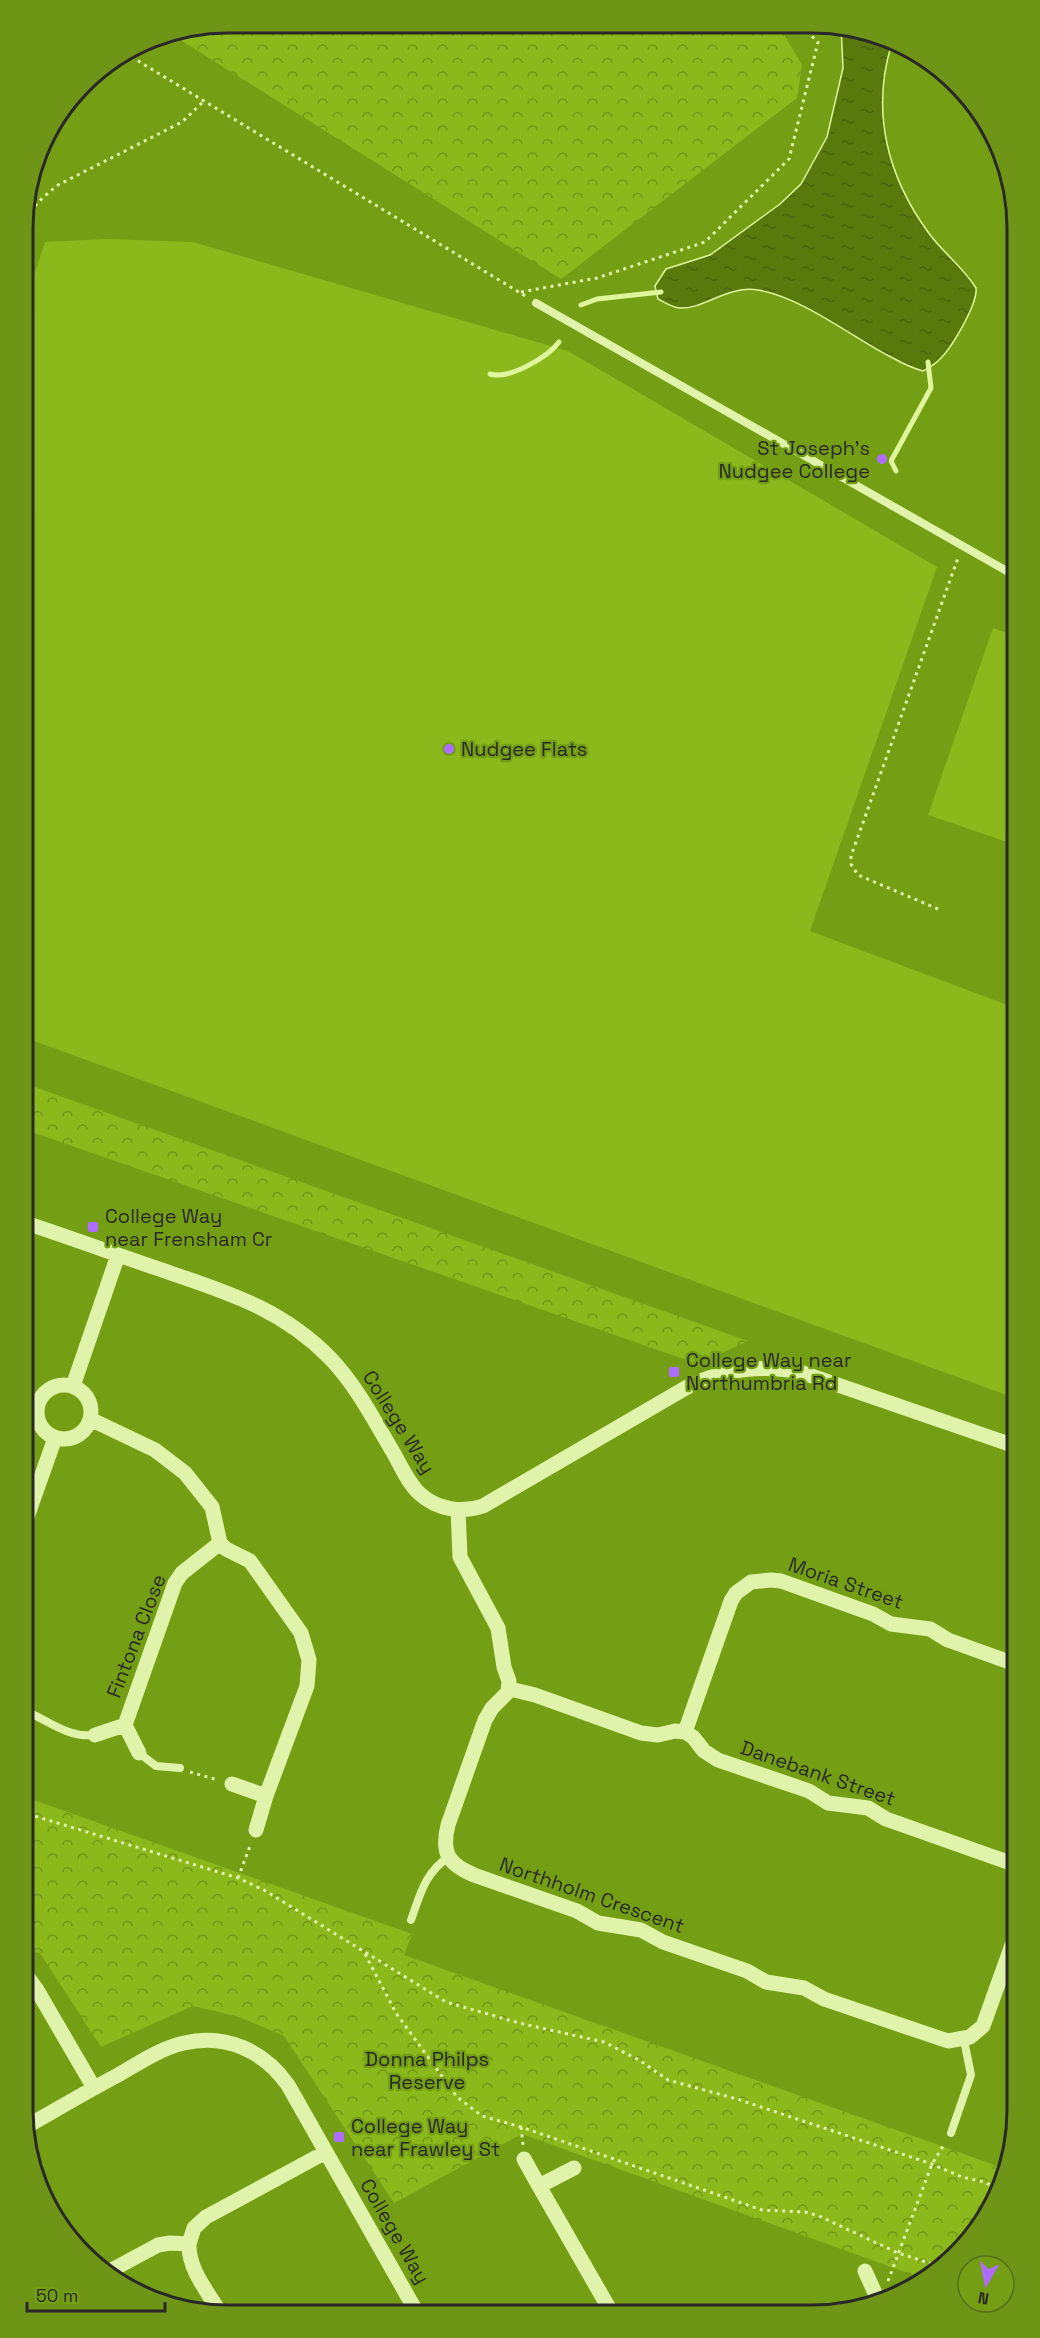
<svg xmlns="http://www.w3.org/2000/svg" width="1040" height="2338" viewBox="0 0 1040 2338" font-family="'Space Grotesk',sans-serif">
	<defs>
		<pattern id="forest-crowns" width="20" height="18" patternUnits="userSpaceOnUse" patternTransform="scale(1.5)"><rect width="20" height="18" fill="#8bb81b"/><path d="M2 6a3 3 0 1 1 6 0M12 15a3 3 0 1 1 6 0" fill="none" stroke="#729618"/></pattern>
		<pattern id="water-ripples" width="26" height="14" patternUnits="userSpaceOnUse" patternTransform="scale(1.5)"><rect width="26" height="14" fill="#587a0c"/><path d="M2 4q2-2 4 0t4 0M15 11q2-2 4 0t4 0" fill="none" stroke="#49640c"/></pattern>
	</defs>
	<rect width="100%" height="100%" fill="#749e13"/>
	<path fill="url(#forest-crowns)" d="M 228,23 L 779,26 L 802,65 L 797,98 L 561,279 L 171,34 Z
		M 26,1084 L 748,1341 L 698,1364 L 26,1130 Z
		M 28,1798 L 412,1934 L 404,1955 L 1006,2169 L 1002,2188 L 967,2245 L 927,2280 L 522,2134 L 394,2203 L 284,2036 L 239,2017 L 193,2006 L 101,2047 L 40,1953 L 29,1951 Z"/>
	<path fill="#8bb81b" d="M 107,239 L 193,242 L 568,351 L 937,567 L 810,931 L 1013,1007 L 1015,1398 L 26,1038 L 23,309 L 45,242 Z
		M 993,628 L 1012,635 L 1013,844 L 928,815 Z"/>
	<path fill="url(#water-ripples)" stroke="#def79c" stroke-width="1.5" d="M 841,26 L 852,26 L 891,46 C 871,113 888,177 928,232 C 942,252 963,267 976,288 C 978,304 951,349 939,360 C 934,365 928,368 923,371 C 911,368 900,362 889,356 C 849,335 803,298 758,290 C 727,285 703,310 679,308 C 671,307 664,302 658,299 L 655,286 L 666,269 L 710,255 L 780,204 L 801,184 L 827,137 L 843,68 Z"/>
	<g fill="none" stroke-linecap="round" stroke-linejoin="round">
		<path stroke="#def79c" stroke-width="5" d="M 581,305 L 597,299 L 661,292
			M 490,374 C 509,380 548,357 559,342
			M 896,471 L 891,461 L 931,388 L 928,362"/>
		<path stroke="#dff4aa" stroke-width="3" stroke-dasharray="3 4.5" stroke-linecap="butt" d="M 125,53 L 527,297
			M 23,225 C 30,208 44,196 58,185 L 182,122 L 205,100
			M 521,292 L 597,278 L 705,242 L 789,159 L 818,42 L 801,26
			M 938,909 L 858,875 L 851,864 L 851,856 L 958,558
			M 190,1772 L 218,1780
			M 28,1814 L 238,1878 L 264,1890 L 446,2002 L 519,2023 L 604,2042 L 639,2060 L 668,2080 L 737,2099 L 932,2164 L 962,2177 L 984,2182 L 1001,2190
			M 238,1878 L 250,1846
			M 365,1954 L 396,2013 L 457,2097 L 482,2116 L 521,2127 L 762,2210 L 805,2212 L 819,2216 L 898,2253 L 942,2267
			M 521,2127 L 523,2145
			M 888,2281 L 932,2164 L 945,2143"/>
		<path stroke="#dff4aa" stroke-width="8" d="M 536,303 L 1012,574
			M 28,1712 C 50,1722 69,1738 95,1735
			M 139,1753 L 156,1766 L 180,1768
			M 411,1920 C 420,1895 425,1872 449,1857
			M 951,2133 L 971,2075 L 964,2040"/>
		<path stroke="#dff4aa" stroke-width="15" d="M 26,1223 C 71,1238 115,1254 159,1269 C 225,1292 280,1307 330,1358 C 356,1385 374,1420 393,1452 C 401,1466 408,1483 420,1494 C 438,1510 462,1513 483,1506 L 689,1386 C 726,1369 764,1364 803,1373 L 1015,1446
			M37 1412a27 27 0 1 1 54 0a27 27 0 1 1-54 0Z
			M 73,1386 L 118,1255
			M 90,1419 L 155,1450 L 185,1473 L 212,1507 L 220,1543 L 226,1549 L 250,1561 L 301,1633 L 309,1660 L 307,1686 L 266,1796
			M 458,1510 L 460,1557 L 498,1628 L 504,1667 L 509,1681 L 508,1692 L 492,1708 L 485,1720 L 448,1825 C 441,1853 448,1864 474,1875 L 577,1911 L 598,1923 L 641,1930 L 663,1942 L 747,1971 L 766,1982 L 804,1988 L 824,1999 L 948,2041 L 970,2037 L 983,2026 L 1016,1934
			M 27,1517 L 55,1438
			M 510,1689 L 535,1695 L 641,1733 L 658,1735 L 675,1731 L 685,1732 L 693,1737 L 704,1751 L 718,1760 L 809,1791 L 828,1803 L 868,1808 L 886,1819 L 1016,1865
			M 125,1725 L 175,1583 L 182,1573 L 220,1543
			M 685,1732 L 731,1601 L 736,1593 L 751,1582 L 771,1580 L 781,1581 L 873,1614 L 891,1624 L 930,1629 L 948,1640 L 1015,1664
			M 95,1735 L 125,1725 L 139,1753
			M 232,1784 L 266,1796 L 256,1830
			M 29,1979 L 37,1990 L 94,2088
			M 29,2125 C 59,2108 88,2091 118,2075 C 139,2063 161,2048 184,2043 C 226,2033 264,2051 288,2085 L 416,2311
			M 524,2159 L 539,2186 L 574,2168
			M 539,2186 L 610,2310
			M 189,2244 C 188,2268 207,2291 219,2311
			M 865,2271 L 879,2302
			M 108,2272 L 158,2245 L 170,2243 L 189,2244 L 194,2228 L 206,2217 L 326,2152"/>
	</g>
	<g fill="#ae6dff" stroke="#749e13" stroke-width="2">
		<circle cx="882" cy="459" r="6"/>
		<circle cx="449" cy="749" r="6"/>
		<rect x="87" y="1221" width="12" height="12" rx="3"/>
		<rect x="668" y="1366" width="12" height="12" rx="3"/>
		<rect x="333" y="2131" width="12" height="12" rx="3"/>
	</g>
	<g text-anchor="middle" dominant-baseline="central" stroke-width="4.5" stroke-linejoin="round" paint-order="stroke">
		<g font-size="20" fill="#292929" stroke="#749e13" text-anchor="start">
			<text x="870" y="448" text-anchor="end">St Joseph's<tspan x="870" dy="23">Nudgee College</tspan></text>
			<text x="461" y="749">Nudgee Flats</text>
			<text x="105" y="1216">College Way<tspan x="105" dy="23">near Frensham Cr</tspan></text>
			<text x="686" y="1360">College Way near<tspan x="686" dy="23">Northumbria Rd</tspan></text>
			<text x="351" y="2126">College Way<tspan x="351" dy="23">near Frawley St</tspan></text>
		</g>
		<g font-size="20" fill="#292929" stroke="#749e13">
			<text transform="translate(399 1422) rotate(58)">College Way</text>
			<text transform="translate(846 1583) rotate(19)">Moria Street</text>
			<text transform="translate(136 1636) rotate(-69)">Fintona Close</text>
			<text transform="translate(818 1773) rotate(19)">Danebank Street</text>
			<text transform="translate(592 1895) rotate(19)">Northholm Crescent</text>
			<text transform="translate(395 2231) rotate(60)">College Way</text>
		</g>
		<g font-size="20" fill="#272924" stroke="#749e13">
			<text x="427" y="2059">Donna Philps<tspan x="427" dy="23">Reserve</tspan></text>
		</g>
	</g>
	<path d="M0 0H1040V2338H0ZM228 33H812A195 195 0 0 1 1007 228V2110A195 195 0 0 1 812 2305H228A195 195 0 0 1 33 2110V228A195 195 0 0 1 228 33Z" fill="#6e9515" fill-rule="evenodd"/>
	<path fill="none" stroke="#292929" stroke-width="3" d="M228 33H812A195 195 0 0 1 1007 228V2110A195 195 0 0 1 812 2305H228A195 195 0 0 1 33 2110V228A195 195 0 0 1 228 33Z"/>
	<g transform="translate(986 2284) rotate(190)"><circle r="28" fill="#749e13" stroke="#566f1c" stroke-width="1.5"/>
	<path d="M0-4.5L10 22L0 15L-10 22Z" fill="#ae6dff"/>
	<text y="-9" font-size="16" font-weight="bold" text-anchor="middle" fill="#292929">N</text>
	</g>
	<path d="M27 2302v9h138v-9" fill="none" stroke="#292929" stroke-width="3"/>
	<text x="36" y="2302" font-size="18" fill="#292929" stroke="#749e13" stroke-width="4.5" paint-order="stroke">50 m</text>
</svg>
